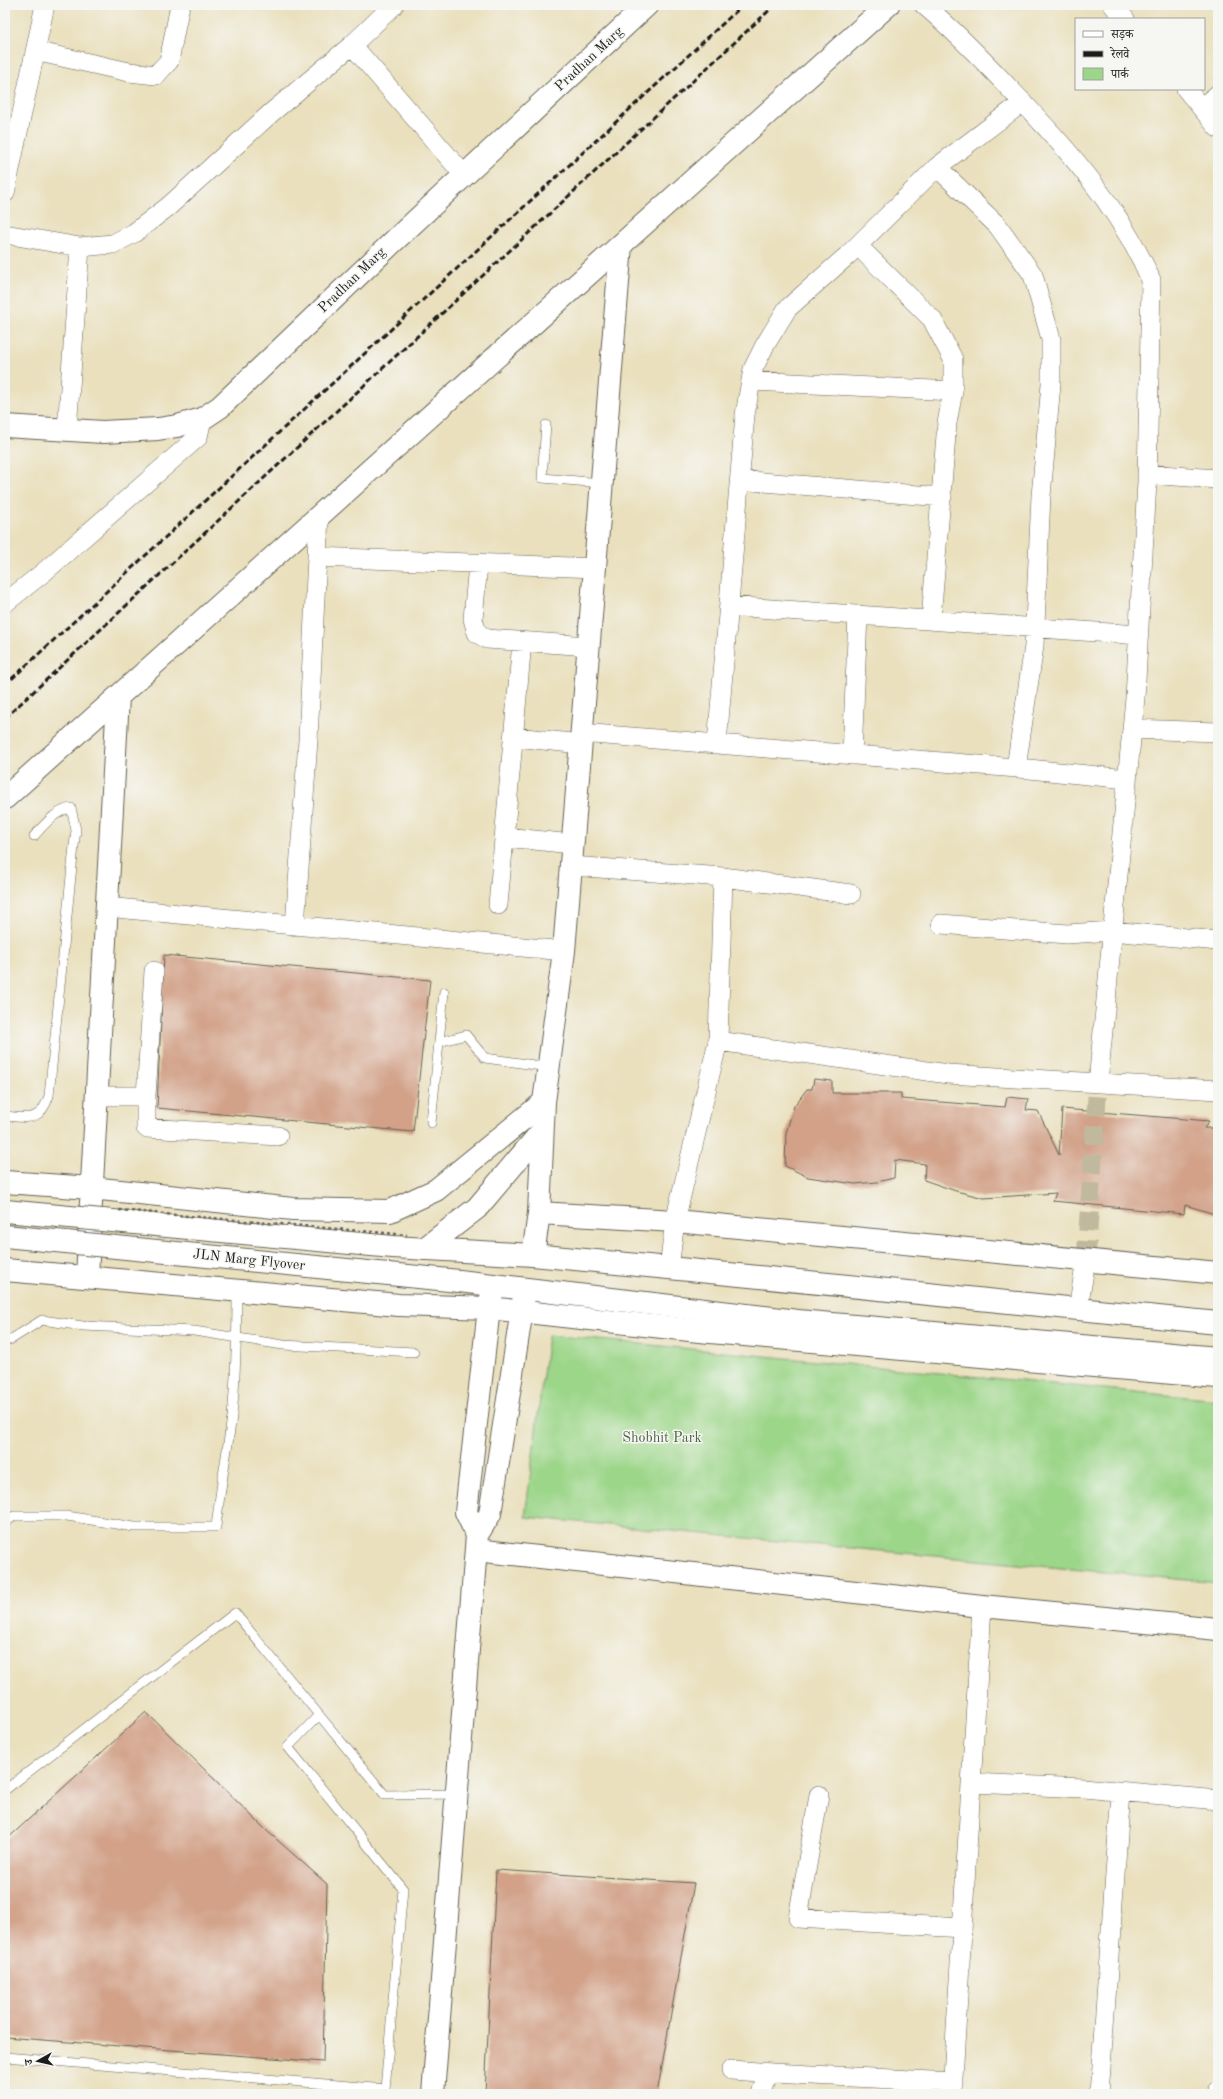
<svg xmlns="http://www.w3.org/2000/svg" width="1223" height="2099" viewBox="0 0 1223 2099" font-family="'Old Standard TT','Noto Serif Devanagari',serif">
	<rect width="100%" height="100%" fill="#f6f6f2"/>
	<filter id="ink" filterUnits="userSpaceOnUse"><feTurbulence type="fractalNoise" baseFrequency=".025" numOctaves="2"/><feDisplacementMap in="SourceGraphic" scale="8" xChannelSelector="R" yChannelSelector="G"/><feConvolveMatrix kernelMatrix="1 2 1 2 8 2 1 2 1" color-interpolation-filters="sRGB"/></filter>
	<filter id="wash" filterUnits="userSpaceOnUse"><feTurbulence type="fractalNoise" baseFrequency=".012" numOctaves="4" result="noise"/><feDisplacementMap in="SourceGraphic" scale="16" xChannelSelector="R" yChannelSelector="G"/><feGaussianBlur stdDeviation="0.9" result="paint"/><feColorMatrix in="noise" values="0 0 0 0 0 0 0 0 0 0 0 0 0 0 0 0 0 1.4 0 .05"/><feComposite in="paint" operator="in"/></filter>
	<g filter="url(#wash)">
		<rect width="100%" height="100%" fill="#eae0bd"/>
		<path fill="#9cd689" stroke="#5c7952" d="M 548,1335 L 1218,1400 L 1218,1583 L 525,1517 Z"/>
		<g id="blocks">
			<path fill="#d2a188" d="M 164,955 L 430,980 L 413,1132 L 157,1108 Z
				M 814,1079 L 832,1081 L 832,1093 L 901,1093 L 901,1099 L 1005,1107 L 1007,1097 L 1028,1099 L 1026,1110 L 1038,1111 L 1059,1155 L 1062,1109 L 1209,1121 L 1204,1128 L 1218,1128 L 1218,1215 L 1185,1205 L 1184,1214 L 1053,1201 L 1056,1193 L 984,1198 L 956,1191 L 924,1180 L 925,1164 L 895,1160 L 894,1178 L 877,1182 L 855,1184 L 808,1177 L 785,1166 L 786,1133 L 794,1106 L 807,1089 L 812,1089 Z
				M 146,1712 L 266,1830 L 327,1884 L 323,2062 L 5,2037 L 5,1841 Z
				M 496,1870 L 694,1883 L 657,2094 L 485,2094 Z"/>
		</g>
	</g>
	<g filter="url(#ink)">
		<use href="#blocks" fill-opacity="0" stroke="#646154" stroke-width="1"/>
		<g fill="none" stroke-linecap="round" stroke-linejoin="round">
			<path stroke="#c1b99d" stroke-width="19" stroke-dasharray="19 10" stroke-linecap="butt" d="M 1086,1260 L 1098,1083"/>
			<defs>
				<path id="lane" d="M 546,425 L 542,478 L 602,483
					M 439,1042 L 444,992
					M 5,1116 C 30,1118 40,1122 49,1096 L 74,846 L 76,830 L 71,808 C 55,811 45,824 34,836
					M 431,1123 L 439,1042 L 466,1035 L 485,1058 L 548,1067
					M 10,1340 L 42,1320 L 83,1326 L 194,1331 L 283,1345 L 414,1352
					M 5,1523 L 14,1516 L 67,1516 L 134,1527 L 216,1527 C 220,1490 227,1453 232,1416 C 236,1375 237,1332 237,1291
					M 5,1790 L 235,1613 L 385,1795 L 457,1794
					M 5,2057 L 385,2089 L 403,1889 L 288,1747 L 319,1715"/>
				<path id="street" d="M 924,5 C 955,31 983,60 1011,90 C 1065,146 1120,207 1151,280 L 1147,482 L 1135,698 L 1098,1083
					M 1113,5 L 1125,19
					M 352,45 L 464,175
					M 35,51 L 129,72 L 156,75 L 169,61 L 180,5
					M 1186,89 L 1218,128
					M 1202,107 L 1218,94
					M 937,167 L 998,226 L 1033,275 L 1051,339 L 1051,384 L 1041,496 L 1034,646 L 1016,768
					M 5,193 L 45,5
					M 5,234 L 80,247 L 113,244 L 134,233 L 169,206 L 271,113 L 352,45 L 394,5
					M 858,246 L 932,319 L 953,359 L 953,391 L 947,423 L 931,620
					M 751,381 L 953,391
					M 67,430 L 80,247
					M 1147,474 L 1218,479
					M 740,480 L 942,497
					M 317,557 L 595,568
					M 478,564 L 473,619 L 477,633 L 487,639 L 589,646
					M 5,603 L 44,572 L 198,437 L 202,419
					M 729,606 L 1139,635
					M 1132,729 L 1218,732
					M 581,733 L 1029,769 L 1127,779
					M 515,737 L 581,744
					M 717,744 L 745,415 L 753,369 L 765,345 L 787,309 L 848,255 L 937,167 L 1023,102
					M 852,755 L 858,615
					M 505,837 L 572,844
					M 571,866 L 723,877 L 851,894
					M 723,877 L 718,1041 L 948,1074 L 1218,1090
					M 498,905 L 522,642
					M 106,907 L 564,951
					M 941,924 L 1067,934 L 1112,931 L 1218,941
					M 295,926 L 308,740 L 319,516
					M 96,1096 L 146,1096 L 146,1128 L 278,1136
					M 146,1096 L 154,971
					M 669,1268 L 675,1221 L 718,1041
					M 1078,1309 L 1086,1260
					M 971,1783 L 1083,1788 L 1218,1800
					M 819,1795 L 798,1918 L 962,1928
					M 731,2070 L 772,2073
					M 761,2094 L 765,2080 L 772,2073 L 953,2082
					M 952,2094 L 982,1606
					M 1099,2094 L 1121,1792
					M 1218,2094 L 1218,2092"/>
				<path id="secondary" d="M 5,426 L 103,432 L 158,429 L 177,426 L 202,419 L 220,407 L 394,241 L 647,5
					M 5,798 L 888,5
					M 5,1182 L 91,1188 L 293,1209 L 390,1211 L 436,1190 L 544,1102
					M 539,1213 L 675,1221 L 1218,1273
					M 533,1255 L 539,1213 L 544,1102 L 564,951 L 621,245
					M 5,1270 L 399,1305 L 489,1308 L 699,1331 L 1218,1377
					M 87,1277 L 118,697
					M 477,1535 L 466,1512 L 489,1308 L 492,1293
					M 476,1550 L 982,1606 L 1218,1629
					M 433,2094 L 477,1535 L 490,1514 L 524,1297"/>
				<path id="primary" d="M 102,1220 L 393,1247 L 533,1255 L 669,1268 L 1218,1323
					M 424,1249 L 477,1208 L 542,1131
					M 459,1281 L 798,1321 L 1218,1358"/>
			</defs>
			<use href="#lane" stroke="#646154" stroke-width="10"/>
			<use href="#street" stroke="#646154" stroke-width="20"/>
			<use href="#secondary" stroke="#646154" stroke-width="24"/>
			<use href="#primary" stroke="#646154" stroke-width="24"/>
			<use href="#lane" stroke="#fff" stroke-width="9"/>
			<use href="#street" stroke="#fff" stroke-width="19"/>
			<use href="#secondary" stroke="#fff" stroke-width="22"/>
			<use href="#primary" stroke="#fff" stroke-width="22"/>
			<path stroke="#1c1c1c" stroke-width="3" stroke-dasharray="6 3" stroke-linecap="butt" d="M 5,685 L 743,5
				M 5,718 L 775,5"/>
			<defs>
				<path id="primary-bridge" d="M 5,1211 L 102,1220
					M 5,1236 L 459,1281"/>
			</defs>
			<use href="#primary-bridge" stroke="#646154" stroke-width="24" stroke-linecap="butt"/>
			<path stroke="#646154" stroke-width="2.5" stroke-dasharray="3 3" stroke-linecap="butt" d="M 119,1210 L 407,1235"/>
			<use href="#primary-bridge" stroke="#fff" stroke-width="22"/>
		</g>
	</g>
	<g text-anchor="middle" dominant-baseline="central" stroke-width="3" stroke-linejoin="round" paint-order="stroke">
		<g font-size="14" fill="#1c1c1c" stroke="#f6f6f2">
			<text transform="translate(589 59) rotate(-43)">Pradhan Marg</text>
			<text transform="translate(352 280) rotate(-44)">Pradhan Marg</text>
			<text transform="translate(249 1260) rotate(6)">JLN Marg Flyover</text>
		</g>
		<g font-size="14" fill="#495d42" stroke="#f6f6f2">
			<text x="662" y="1438">Shobhit Park</text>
		</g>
	</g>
	<rect width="1223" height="2099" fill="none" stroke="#f6f6f2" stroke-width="20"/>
	<rect x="1075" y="18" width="130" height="72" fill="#f6f6f2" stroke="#9f9f9c"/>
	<rect x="1083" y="31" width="20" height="6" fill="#ffffff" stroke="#9f9f9c"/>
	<text x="1111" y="38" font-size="12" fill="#1c1c1c">सड़क</text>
	<rect x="1083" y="51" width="20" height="6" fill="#1c1c1c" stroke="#9f9f9c"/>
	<text x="1111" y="58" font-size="12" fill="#1c1c1c">रेलवे</text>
	<rect x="1083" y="68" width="20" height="12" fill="#9cd689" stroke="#9f9f9c"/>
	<text x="1111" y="78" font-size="12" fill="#1c1c1c">पार्क</text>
	<g transform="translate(38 2061) rotate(262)" stroke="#f6f6f2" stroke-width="3" paint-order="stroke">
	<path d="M0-3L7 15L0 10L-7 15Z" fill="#1c1c1c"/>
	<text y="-6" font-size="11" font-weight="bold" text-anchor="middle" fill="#1c1c1c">उ</text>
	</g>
</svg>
